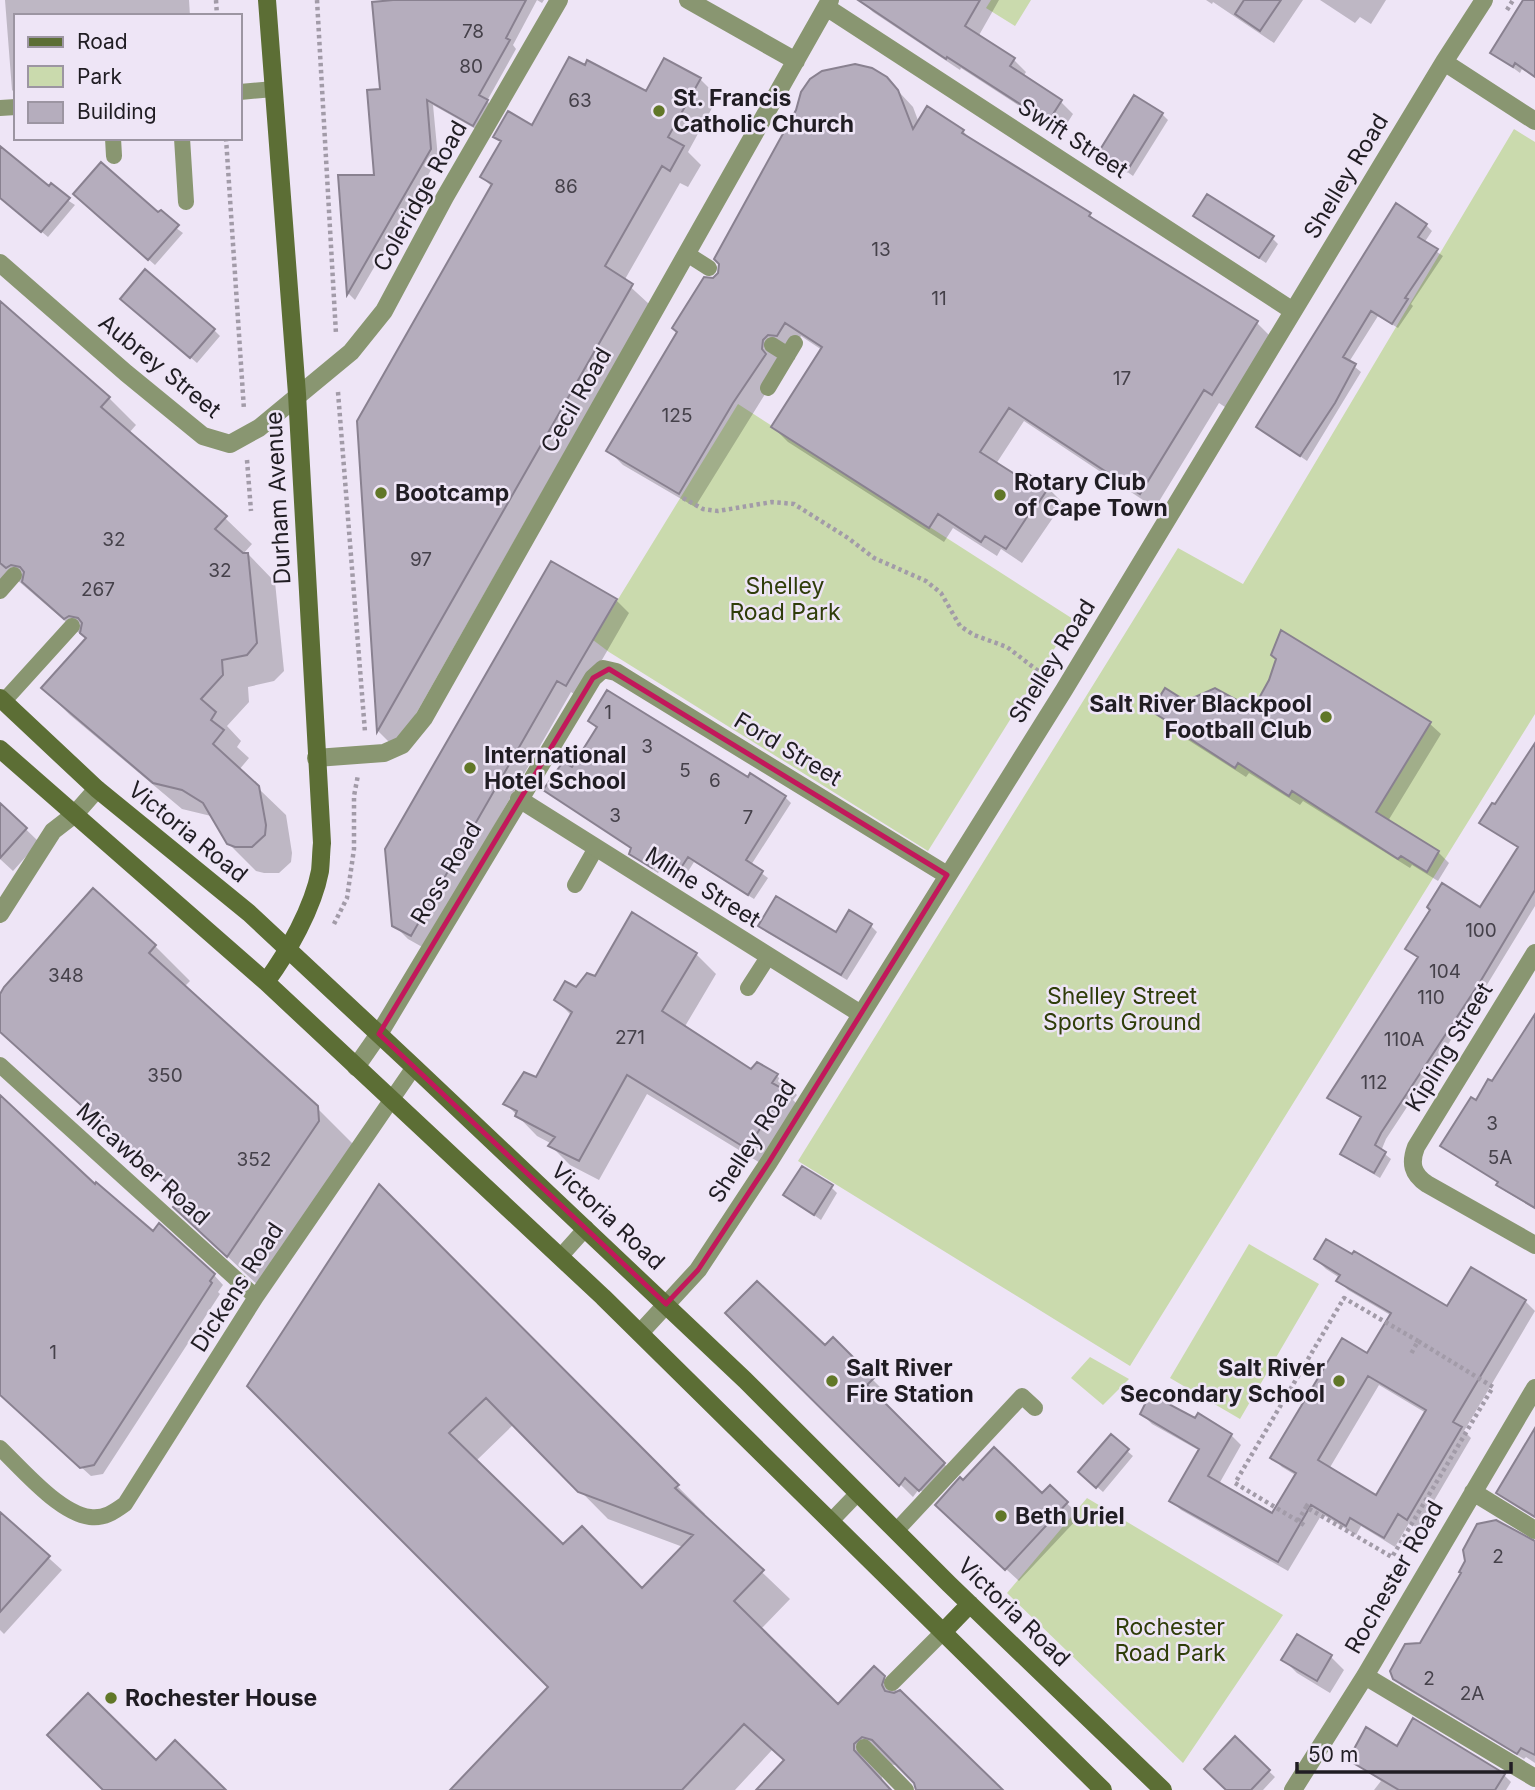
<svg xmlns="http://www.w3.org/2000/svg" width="1535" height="1790" viewBox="0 0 1535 1790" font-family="Inter,sans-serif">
	<rect width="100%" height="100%" fill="#eee5f6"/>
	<path fill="#cadaad" d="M 991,0 L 1031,0 L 1015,26 L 986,8 Z
		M 1514,129 L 1535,142 L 1535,714 L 1130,1366 L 798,1161 L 1178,548 L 1243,584 Z
		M 738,404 L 1073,619 L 928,851 L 609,652 L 593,640 Z
		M 1249,1244 L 1319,1284 L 1240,1419 L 1170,1378 Z
		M 1090,1357 L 1129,1379 L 1103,1405 L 1071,1378 Z
		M 1087,1498 L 1283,1615 L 1183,1763 L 1007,1593 Z"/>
	<path fill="#0003" fill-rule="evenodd" d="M 5,0 L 189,0 L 190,16 L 16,16 L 16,94 L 12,90 Z
		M 417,0 L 544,0 L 542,3 L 537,0 L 513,45 L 516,49 L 487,101 L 494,109 L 481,132 L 433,105 L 438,158 L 355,300 L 349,294 L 340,177 L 376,177 L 382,91 Z
		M 860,0 L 999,0 L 978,37 L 1014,60 L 1026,72 L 1023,77 L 1061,102 L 1073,114 L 1061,133 L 961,68 L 960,70 L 873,12 Z
		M 1206,0 L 1303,0 L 1274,43 L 1213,2 L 1212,4 Z
		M 1320,0 L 1386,0 L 1371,24 L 1360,17 L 1355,23 Z
		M 1525,0 L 1535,0 L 1535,77 L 1522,69 L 1520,73 L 1493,53 Z
		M 886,78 L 913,107 L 919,123 L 963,131 L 974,143 L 1090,215 L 1100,225 L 1257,323 L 1272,338 L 1228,409 L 1219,403 L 1155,508 L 1024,421 L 996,464 L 1022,481 L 1048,488 L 1063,503 L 1022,563 L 1001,549 L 997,556 L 953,528 L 944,542 L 788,442 L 773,427 L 822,350 L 801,336 L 792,350 L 777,355 L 777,366 L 780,370 L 695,507 L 623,465 L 608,450 L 714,279 Z
		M 700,79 L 718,97 L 688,152 L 701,165 L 688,187 L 680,183 L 624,281 L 649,304 L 396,749 L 379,732 L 359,421 L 492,187 L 482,177 L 502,143 L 495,136 Z
		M 1162,114 L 1168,120 L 1133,176 L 1100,152 Z
		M 0,148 L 49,188 L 75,205 L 48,237 L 0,197 Z
		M 81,200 L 158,215 L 183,233 L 155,265 Z
		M 1195,216 L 1272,238 L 1278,244 L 1266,263 Z
		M 1426,225 L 1432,231 L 1424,243 L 1443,256 L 1411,304 L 1413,306 L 1398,328 L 1378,316 L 1349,362 L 1361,372 L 1307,461 L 1258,427 Z
		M 0,303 L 109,398 L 136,425 L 129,433 L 225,518 L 252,544 L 243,554 L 248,554 L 275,582 L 284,671 L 274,681 L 248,687 L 249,702 L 227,726 L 241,741 L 237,747 L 249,758 L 239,770 L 286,815 L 292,853 L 291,862 L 279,873 L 264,873 L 256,871 L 228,843 L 211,816 L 182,809 L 70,715 L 43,688 L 87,640 L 9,573 L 0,583 Z
		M 128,304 L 214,330 L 220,336 L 197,363 Z
		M 616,600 L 629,613 L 580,698 L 571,692 L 424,948 L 408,939 L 394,925 L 387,849 Z
		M 1282,632 L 1430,724 L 1441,734 L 1388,821 L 1438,852 L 1449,863 L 1438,881 L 1412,865 L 1410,868 L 1303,801 L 1300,805 L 1249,773 L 1246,777 L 1188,740 L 1153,711 L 1186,703 L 1254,712 L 1270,681 L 1278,659 Z
		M 590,721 L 748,780 L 785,797 L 791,803 L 751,865 L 768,878 L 754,899 L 694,862 L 682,881 L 661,869 L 658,873 L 638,860 L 631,854 L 633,849 L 545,790 L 572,770 L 598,728 Z
		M 1525,761 L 1535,767 L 1535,906 L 1485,988 L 1386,1139 L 1381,1151 L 1391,1159 L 1380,1178 L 1348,1159 L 1342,1153 L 1362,1119 L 1330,1098 L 1419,959 L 1407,949 L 1481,909 L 1519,848 L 1482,823 Z
		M 6,810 L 39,842 L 13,871 L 0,859 L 0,816 Z
		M 760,926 L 836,934 L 871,926 L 877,932 L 847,980 L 766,932 Z
		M 155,946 L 190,981 L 184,987 L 317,1108 L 352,1143 L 353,1157 L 263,1290 L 175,1207 L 183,1198 L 0,1031 L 0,997 Z
		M 696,954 L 716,974 L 684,1028 L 751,1071 L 757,1065 L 777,1076 L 797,1095 L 793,1100 L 804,1111 L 767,1167 L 647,1094 L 599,1180 L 570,1165 L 551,1146 L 552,1144 L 537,1136 L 506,1104 L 537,1079 L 572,1016 L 556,1000 L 596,979 Z
		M 1535,1017 L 1535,1209 L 1505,1191 L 1499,1183 L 1443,1146 L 1492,1084 Z
		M 0,1097 L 95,1186 L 153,1234 L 214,1275 L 223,1285 L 218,1292 L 220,1294 L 103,1474 L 91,1476 L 0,1394 Z
		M 380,1187 L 705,1514 L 702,1515 L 790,1599 L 760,1630 L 838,1707 L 874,1669 L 1000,1790 L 923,1790 L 900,1766 L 889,1764 L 881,1772 L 883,1783 L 890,1790 L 758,1790 L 785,1762 L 772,1750 L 735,1790 L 453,1790 L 550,1687 L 249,1386 ZM 514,1424 L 608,1519 L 683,1547 L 643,1590 L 563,1547 L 476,1461 Z
		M 831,1187 L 837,1193 L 821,1220 L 785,1195 Z
		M 1316,1259 L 1448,1309 L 1525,1301 L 1535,1311 L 1464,1431 L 1471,1438 L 1418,1528 L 1409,1523 L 1395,1547 L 1361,1526 L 1356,1535 L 1322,1514 L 1288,1571 L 1181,1510 L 1171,1500 L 1200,1451 L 1152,1424 L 1142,1414 L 1196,1420 L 1231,1435 L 1241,1445 L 1219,1484 L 1273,1516 L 1297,1476 L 1282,1467 L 1272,1457 L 1368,1356 L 1392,1316 L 1348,1290 L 1338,1280 L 1340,1278 L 1326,1269 ZM 1379,1385 L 1426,1413 L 1376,1497 L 1329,1469 Z
		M 727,1313 L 825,1348 L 833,1340 L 885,1392 L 879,1399 L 957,1477 L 933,1502 L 919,1489 L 913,1497 Z
		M 1127,1451 L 1133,1456 L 1103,1492 L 1087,1478 Z
		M 1050,1487 L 1080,1516 L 1019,1581 L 950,1518 L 1042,1495 Z
		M 0,1514 L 62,1570 L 4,1634 L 0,1630 Z
		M 1535,1542 L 1535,1763 L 1526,1757 L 1524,1759 L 1402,1686 L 1394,1679 L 1421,1645 Z
		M 1298,1637 L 1331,1657 L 1344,1670 L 1330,1693 L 1297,1673 L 1284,1660 Z
		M 1235,1739 L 1275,1777 L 1263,1790 L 1229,1790 Z
		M 1350,1759 L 1504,1775 L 1511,1782 L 1506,1790 L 1374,1790 L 1381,1781 Z"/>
	<path fill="#b5adbd" stroke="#898190" stroke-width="2" fill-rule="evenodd" d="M 393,0 L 526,0 L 506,38 L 510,40 L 479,95 L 488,100 L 473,126 L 427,100 L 431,149 L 347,295 L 338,175 L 374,175 L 367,90 L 380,89 L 372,2 Z
		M 858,0 L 980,0 L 965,26 L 1015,58 L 1010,66 L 1062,100 L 1048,122 L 947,57 L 946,59 Z
		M 1244,0 L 1281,0 L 1260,31 L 1235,14 Z
		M 1523,0 L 1535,0 L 1535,77 L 1515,63 L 1513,67 L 1490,53 Z
		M 569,57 L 585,65 L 587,60 L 646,91 L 664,58 L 701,78 L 668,137 L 684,146 L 670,171 L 662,166 L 605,266 L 633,284 L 377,732 L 357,421 L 492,184 L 480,177 L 501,141 L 493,137 L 508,111 L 532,125 Z
		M 855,64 L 872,68 L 887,77 L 898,90 L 913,129 L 927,106 L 964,130 L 962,133 L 1091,213 L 1089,216 L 1258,321 L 1212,395 L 1204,390 L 1140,494 L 1009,408 L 980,452 L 1021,478 L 1025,472 L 1049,487 L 1031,514 L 1029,514 L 1006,549 L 985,536 L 981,542 L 938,514 L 929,528 L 771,427 L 822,347 L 785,323 L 777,336 L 768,335 L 763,340 L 762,349 L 766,354 L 733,403 L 679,494 L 606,451 L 677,332 L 672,328 L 704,277 L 713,278 L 718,273 L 719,264 L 714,259 L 796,110 L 801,92 L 810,79 L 822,71 Z
		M 1134,95 L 1163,113 L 1127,171 L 1098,153 Z
		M 0,146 L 49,186 L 51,183 L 70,198 L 41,232 L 0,198 Z
		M 101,162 L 158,212 L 161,210 L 179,225 L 148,260 L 73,194 Z
		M 1207,194 L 1274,236 L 1259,258 L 1193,216 Z
		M 1396,203 L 1427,224 L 1418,237 L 1438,249 L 1405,298 L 1408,299 L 1392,324 L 1371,311 L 1343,357 L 1356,364 L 1335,403 L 1300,456 L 1256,427 Z
		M 145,269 L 215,329 L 190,358 L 120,299 Z
		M 0,301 L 110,397 L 101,407 L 227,516 L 215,529 L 243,553 L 248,553 L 257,643 L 247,655 L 222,660 L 223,675 L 201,699 L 216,712 L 211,720 L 224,730 L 213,744 L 259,786 L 266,825 L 265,835 L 252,847 L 235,847 L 227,844 L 203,803 L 182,790 L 153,783 L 41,688 L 86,638 L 80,633 L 82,623 L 78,618 L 69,616 L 64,619 L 22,582 L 24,572 L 20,567 L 11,565 L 6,568 L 0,563 Z
		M 551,561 L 617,599 L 566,686 L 557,681 L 411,936 L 392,926 L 385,849 Z
		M 1281,630 L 1431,722 L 1376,812 L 1439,851 L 1427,872 L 1401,856 L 1398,859 L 1292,791 L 1289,796 L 1238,763 L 1235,768 L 1175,729 L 1173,725 L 1151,711 L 1165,688 L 1186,701 L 1215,688 L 1253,709 L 1269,680 L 1276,659 L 1271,655 Z
		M 607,690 L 748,777 L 750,773 L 786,796 L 746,860 L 763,871 L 748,895 L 688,857 L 675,877 L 655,864 L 652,868 L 629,854 L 631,848 L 543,790 L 563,762 L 572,767 L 597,727 L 588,721 Z
		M 1535,743 L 1535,890 L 1480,982 L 1381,1133 L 1375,1145 L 1386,1152 L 1374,1173 L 1340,1154 L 1361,1117 L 1327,1098 L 1418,957 L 1405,949 L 1430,910 L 1427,907 L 1442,883 L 1480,907 L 1518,847 L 1479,823 L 1492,803 L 1495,804 Z
		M 0,803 L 27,828 L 0,858 Z
		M 93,888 L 156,945 L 149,953 L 318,1106 L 319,1121 L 227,1257 L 173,1207 L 182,1196 L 0,1032 L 0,994 L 4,987 Z
		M 776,896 L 836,932 L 849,910 L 872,924 L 841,975 L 758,926 Z
		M 632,912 L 697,953 L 662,1011 L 751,1069 L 757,1062 L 778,1074 L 772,1083 L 785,1090 L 747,1149 L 627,1075 L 579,1161 L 548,1146 L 555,1137 L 515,1116 L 517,1111 L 503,1104 L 524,1072 L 536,1077 L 572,1012 L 554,1000 L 565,981 L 576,987 L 587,973 L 595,976 Z
		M 1535,1014 L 1535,1208 L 1496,1185 L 1498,1182 L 1440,1146 L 1471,1097 L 1476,1100 L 1488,1079 L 1492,1081 Z
		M 0,1095 L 95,1184 L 96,1182 L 153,1231 L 159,1223 L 215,1274 L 210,1281 L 212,1283 L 94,1465 L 80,1468 L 0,1395 Z
		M 802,1166 L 833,1185 L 814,1215 L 783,1195 Z
		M 379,1184 L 679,1485 L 675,1488 L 764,1570 L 734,1601 L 838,1704 L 874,1666 L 885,1676 L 882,1685 L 885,1691 L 894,1693 L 900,1690 L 1003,1790 L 916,1790 L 914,1783 L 872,1740 L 862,1737 L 854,1744 L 854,1750 L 891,1790 L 756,1790 L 784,1760 L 744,1724 L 682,1790 L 450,1790 L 548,1687 L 247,1386 ZM 486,1398 L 578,1492 L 693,1535 L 642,1588 L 582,1526 L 563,1544 L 449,1433 Z
		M 1326,1239 L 1352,1254 L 1354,1251 L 1447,1306 L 1471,1267 L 1526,1300 L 1453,1422 L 1462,1427 L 1407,1520 L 1398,1514 L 1384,1538 L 1350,1518 L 1346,1526 L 1311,1505 L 1278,1562 L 1169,1501 L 1199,1449 L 1140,1414 L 1150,1394 L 1195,1418 L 1198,1413 L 1232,1434 L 1208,1476 L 1272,1513 L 1296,1473 L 1270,1458 L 1342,1338 L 1367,1353 L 1391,1313 L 1336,1281 L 1340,1275 L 1314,1259 ZM 1368,1376 L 1426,1410 L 1376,1495 L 1318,1460 Z
		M 757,1281 L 825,1345 L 833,1337 L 874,1378 L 867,1385 L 945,1463 L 919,1491 L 905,1478 L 899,1486 L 725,1313 Z
		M 1535,1428 L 1535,1517 L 1496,1493 Z
		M 1111,1434 L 1129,1449 L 1096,1488 L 1078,1472 Z
		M 994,1447 L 1042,1493 L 1050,1485 L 1068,1502 L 1005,1570 L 935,1505 L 960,1477 L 963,1480 Z
		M 0,1512 L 50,1556 L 0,1612 Z
		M 1496,1520 L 1535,1541 L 1535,1755 L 1521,1748 L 1517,1754 L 1393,1679 L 1390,1671 L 1405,1644 L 1420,1643 L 1461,1573 L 1459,1572 L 1465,1561 L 1463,1550 L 1477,1524 Z
		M 1297,1634 L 1332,1655 L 1317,1681 L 1281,1660 Z
		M 88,1693 L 156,1760 L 175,1740 L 226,1790 L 103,1790 L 47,1735 Z
		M 1413,1718 L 1505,1774 L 1495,1790 L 1399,1790 L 1348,1760 L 1366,1727 L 1397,1746 Z
		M 1235,1736 L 1270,1770 L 1251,1790 L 1226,1790 L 1204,1769 Z"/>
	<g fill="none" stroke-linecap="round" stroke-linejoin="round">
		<path stroke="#a29ba8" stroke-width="4.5" stroke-dasharray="3.5 3.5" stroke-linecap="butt" d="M 216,0 L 217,16
			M 317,0 L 336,334
			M 1507,10 L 1513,0
			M 226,138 L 244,410
			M 338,392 L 365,732
			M 247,460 L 251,511
			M 683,498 L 703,509 L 718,511 L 772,502 L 794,504 L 848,538 L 874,558 L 926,581 L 941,593 L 960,626 L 974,635 L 1007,647 L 1046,677
			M 334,924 L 347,898 L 354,849 L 354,796 L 358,775
			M 1308,1504 L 1306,1507 L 1392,1557 L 1493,1387 L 1418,1341 L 1411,1354
			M 1298,1521 L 1235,1483 L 1344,1298 L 1418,1341
			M 1304,1525 L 1298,1521 L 1306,1507"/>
		<path stroke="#899671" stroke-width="16" d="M 240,92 L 274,89
			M 0,108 L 16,107
			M 113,138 L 114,156
			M 182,138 L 186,202
			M 687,254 L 709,268
			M 772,345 L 788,355
			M 768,388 L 795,343
			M 0,591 L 14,575
			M 4,701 L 72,626
			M 575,885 L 596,848
			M 748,988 L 768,957
			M 0,1065 L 256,1297
			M 560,1257 L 586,1228
			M 0,1448 C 22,1469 59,1513 90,1517 C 104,1519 114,1512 125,1504 L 256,1297 L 414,1067
			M 831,1521 L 858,1493
			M 896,1531 L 1022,1396 L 1035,1408
			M 892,1683 L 944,1631
			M 864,1747 L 906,1790"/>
		<path stroke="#899671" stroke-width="18" d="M 688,0 L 796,61
			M 826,7 L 1293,311
			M 1444,62 L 1535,121
			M 0,263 L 126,373 L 203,436 L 230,444 L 259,428 L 351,352 L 384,311 L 445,197 L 559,0
			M 316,758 L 384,753 L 402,745 L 424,718 L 830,0
			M 519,799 L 861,1014
			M 0,914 L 53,831 L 75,814 L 97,789
			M 1535,953 L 1416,1147 C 1410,1163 1412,1174 1427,1184 L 1535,1245
			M 356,1067 L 379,1034 L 593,678 L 603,669 L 616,672 L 947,875
			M 640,1333 L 698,1270 L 769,1162 L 1064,690 L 1444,62 L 1484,0
			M 1473,1492 L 1535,1530
			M 1365,1676 L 1535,1778
			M 1293,1790 L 1365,1676 L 1535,1388"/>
		<path stroke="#5c6e35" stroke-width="18" d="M 0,698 L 97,789 L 249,913 L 414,1067 L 745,1380 L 949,1584 L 1163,1790
			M 0,749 L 266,982 L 603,1297 L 1103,1790
			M 266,982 C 288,952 313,908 320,871 C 321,862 321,852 322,843 L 297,394 L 267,0
			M 944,1631 L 970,1604"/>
	</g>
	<path fill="none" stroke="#c2185b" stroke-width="5" stroke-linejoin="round" d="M 609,669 L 947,875 L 769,1162 L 698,1270 L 666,1304 L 379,1034 L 593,678 Z"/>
	<g fill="#617728" stroke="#eee5f6" stroke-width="2.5">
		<circle cx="659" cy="111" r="7"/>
		<circle cx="381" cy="493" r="7"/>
		<circle cx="1000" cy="495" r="7"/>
		<circle cx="1326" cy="717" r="7"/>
		<circle cx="470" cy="768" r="7"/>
		<circle cx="832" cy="1381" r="7"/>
		<circle cx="1339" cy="1381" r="7"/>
		<circle cx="1001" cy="1516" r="7"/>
		<circle cx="111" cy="1698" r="7"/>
	</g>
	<g text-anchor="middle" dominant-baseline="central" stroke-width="5" stroke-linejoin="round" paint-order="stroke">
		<g font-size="19" fill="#45414a">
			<text x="473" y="31">78</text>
			<text x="471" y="66">80</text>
			<text x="580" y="100">63</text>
			<text x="566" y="186">86</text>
			<text x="881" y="249">13</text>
			<text x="939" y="298">11</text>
			<text x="1122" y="378">17</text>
			<text x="677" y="415">125</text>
			<text x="114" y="539">32</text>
			<text x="421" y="559">97</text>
			<text x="220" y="570">32</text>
			<text x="98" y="589">267</text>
			<text x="608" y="712">1</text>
			<text x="647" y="746">3</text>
			<text x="685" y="770">5</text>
			<text x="715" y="780">6</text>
			<text x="615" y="815">3</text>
			<text x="748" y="817">7</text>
			<text x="1481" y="930">100</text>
			<text x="1445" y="971">104</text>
			<text x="66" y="975">348</text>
			<text x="1431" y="997">110</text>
			<text x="630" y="1037">271</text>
			<text x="1404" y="1039">110A</text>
			<text x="165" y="1075">350</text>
			<text x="1374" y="1082">112</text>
			<text x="1492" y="1123">3</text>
			<text x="1500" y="1157">5A</text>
			<text x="254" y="1159">352</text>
			<text x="53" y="1352">1</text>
			<text x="1498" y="1556">2</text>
			<text x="1429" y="1678">2</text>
			<text x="1472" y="1693">2A</text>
		</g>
		<g font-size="23" font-weight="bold" fill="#201d23" stroke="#eee5f6" text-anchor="start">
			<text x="673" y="98">St. Francis<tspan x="673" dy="26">Catholic Church</tspan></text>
			<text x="1014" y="482">Rotary Club<tspan x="1014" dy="26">of Cape Town</tspan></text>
			<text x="395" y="493">Bootcamp</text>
			<text x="1312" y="704" text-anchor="end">Salt River Blackpool<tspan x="1312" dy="26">Football Club</tspan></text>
			<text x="484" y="755">International<tspan x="484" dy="26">Hotel School</tspan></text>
			<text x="846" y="1368">Salt River<tspan x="846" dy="26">Fire Station</tspan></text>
			<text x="1325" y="1368" text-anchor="end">Salt River<tspan x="1325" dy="26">Secondary School</tspan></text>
			<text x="1015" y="1516">Beth Uriel</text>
			<text x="125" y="1698">Rochester House</text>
		</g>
		<g font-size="23" fill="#201d23" stroke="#eee5f6">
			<text transform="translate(1073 138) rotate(33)">Swift Street</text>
			<text transform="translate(1346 176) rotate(-59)">Shelley Road</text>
			<text transform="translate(420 196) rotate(-61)">Coleridge Road</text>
			<text transform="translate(160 366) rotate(39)">Aubrey Street</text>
			<text transform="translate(576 400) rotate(-60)">Cecil Road</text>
			<text transform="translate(278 498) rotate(-93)">Durham Avenue</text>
			<text transform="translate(1052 661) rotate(-58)">Shelley Road</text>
			<text transform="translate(788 749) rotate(31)">Ford Street</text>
			<text transform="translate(188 832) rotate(39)">Victoria Road</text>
			<text transform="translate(446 873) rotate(-59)">Ross Road</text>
			<text transform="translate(703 887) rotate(32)">Milne Street</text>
			<text transform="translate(1449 1047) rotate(-59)">Kipling Street</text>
			<text transform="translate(752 1141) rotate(-57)">Shelley Road</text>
			<text transform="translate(143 1164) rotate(42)">Micawber Road</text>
			<text transform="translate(608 1216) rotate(43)">Victoria Road</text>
			<text transform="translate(237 1287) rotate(-57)">Dickens Road</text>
			<text transform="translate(1394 1577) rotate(-60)">Rochester Road</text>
			<text transform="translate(1014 1612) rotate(44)">Victoria Road</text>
		</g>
		<g font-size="23" fill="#2f3d09" stroke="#eee5f6">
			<text x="785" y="586">Shelley<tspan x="785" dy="26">Road Park</tspan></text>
			<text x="1122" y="996">Shelley Street<tspan x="1122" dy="26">Sports Ground</tspan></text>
			<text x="1170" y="1627">Rochester<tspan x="1170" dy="26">Road Park</tspan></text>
		</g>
	</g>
	<rect x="14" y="14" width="228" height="126" fill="#eee5f6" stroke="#9c95a2" stroke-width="2"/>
	<rect x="28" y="37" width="35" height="10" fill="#5c6e35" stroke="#9c95a2" stroke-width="2"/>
	<text x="77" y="49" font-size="21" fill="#201d23">Road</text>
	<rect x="28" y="66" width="35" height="21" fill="#cadaad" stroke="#9c95a2" stroke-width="2"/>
	<text x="77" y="84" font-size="21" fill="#201d23">Park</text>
	<rect x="28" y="102" width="35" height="21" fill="#b5adbd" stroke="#9c95a2" stroke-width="2"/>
	<text x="77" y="119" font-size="21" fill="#201d23">Building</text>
	<path d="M1297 1762v10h214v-10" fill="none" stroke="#201d23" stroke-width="3.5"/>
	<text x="1308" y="1762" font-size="21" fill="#201d23" stroke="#eee5f6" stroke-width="5" paint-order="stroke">50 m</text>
</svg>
